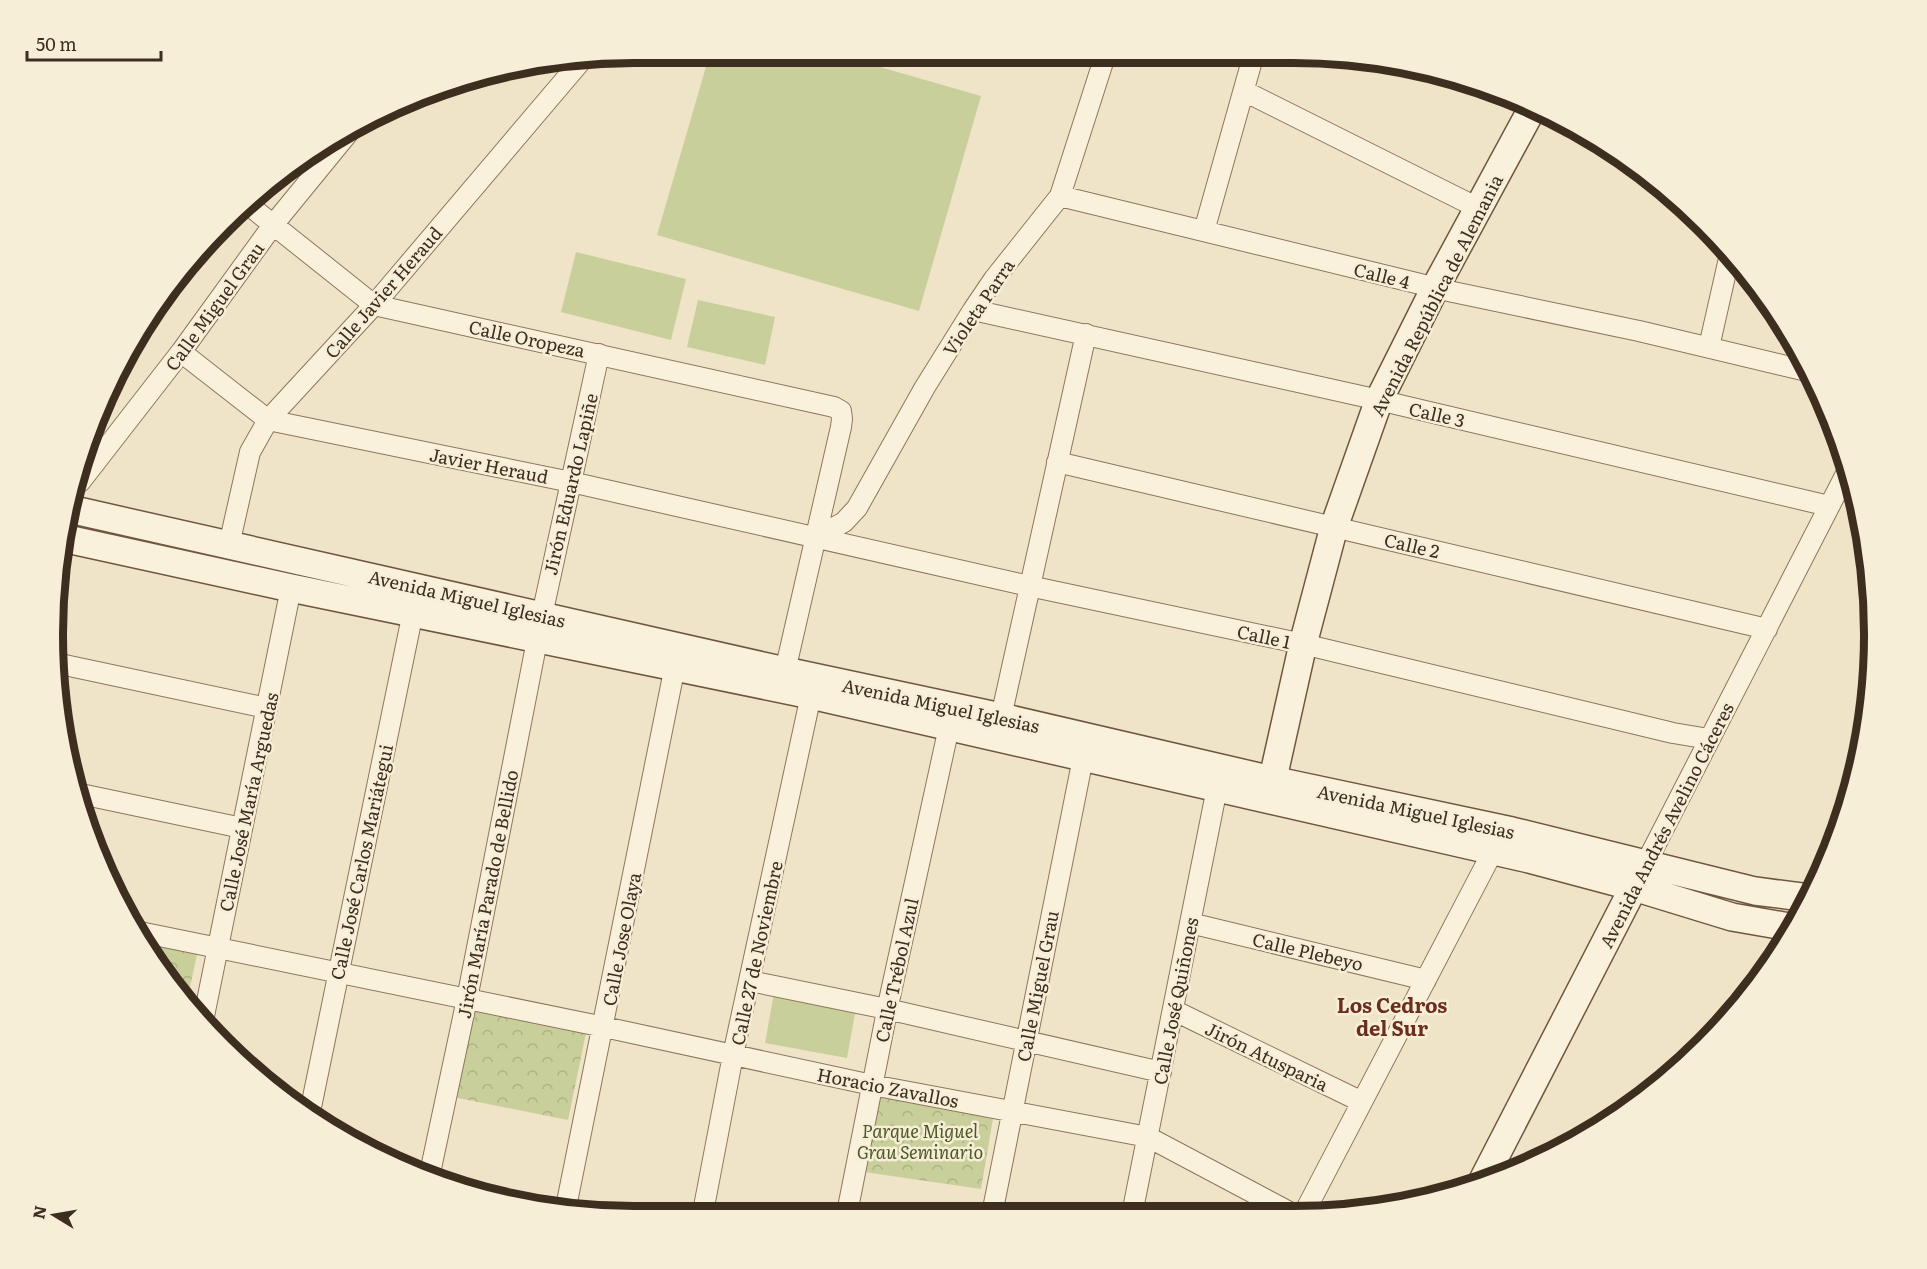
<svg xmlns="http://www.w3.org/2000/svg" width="1927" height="1269" viewBox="0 0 1927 1269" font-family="Literata,serif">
	<defs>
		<pattern id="park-crowns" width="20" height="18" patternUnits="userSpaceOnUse" patternTransform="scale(1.5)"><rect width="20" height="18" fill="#c9cf9b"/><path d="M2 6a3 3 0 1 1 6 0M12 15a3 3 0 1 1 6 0" fill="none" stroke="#aeb285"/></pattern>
	</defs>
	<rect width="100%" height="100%" fill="#f0e4c8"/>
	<path fill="#c9cf9b" d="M 710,53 L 835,54 L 981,96 L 919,311 L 657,235 Z
		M 576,252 L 686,279 L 671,340 L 561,312 Z
		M 698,300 L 775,317 L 765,365 L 687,347 Z
		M 774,993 L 856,1008 L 847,1058 L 765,1043 Z"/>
	<path fill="url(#park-crowns)" d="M 141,938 L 198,950 L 188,996 Z
		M 470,1010 L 586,1033 L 568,1120 L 453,1097 Z
		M 880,1093 L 994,1113 L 981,1189 L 864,1172 Z"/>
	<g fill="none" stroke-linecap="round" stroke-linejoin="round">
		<defs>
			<path id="street" d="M 1244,91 L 1478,208
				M 1060,196 L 1453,292 L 1639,331 L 1811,372
				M 251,207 L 374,305 L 834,407 L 841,411 L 842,419 L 841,427 L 785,671
				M 1204,231 L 1253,57
				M 973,310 L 1370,398 L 1829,506
				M 1709,347 L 1730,254
				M 181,352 L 268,420 L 571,482 L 1029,586 L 1303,644 L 1673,733 L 1709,739
				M 1057,462 L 1767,629
				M 80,482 L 181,352 L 273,225 L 349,132
				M 817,537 L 844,522 L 857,508 L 925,387 L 973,310 L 994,279 L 1060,196 L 1105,56
				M 229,545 L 250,452 L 268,420 L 374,305 L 581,61
				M 60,664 L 267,708
				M 1001,717 L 1086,334
				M 76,793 L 242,828
				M 1645,865 L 1849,468
				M 1190,923 L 1426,980
				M 135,931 L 604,1027 L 872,1085 L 1148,1137 L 1295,1215
				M 750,981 L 887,1009 L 1161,1072
				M 1173,1010 L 1362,1102
				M 204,1016 L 291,588
				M 310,1112 L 413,612
				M 430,1173 L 467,999 L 542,615 L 599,354
				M 565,1212 L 675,666
				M 703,1212 L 733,1055 L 811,695
				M 847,1213 L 889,1001 L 949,727
				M 992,1214 L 1083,758
				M 1132,1214 L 1217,788
				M 1303,1215 L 1493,851"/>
			<path id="secondary" d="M 74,510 L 785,671 L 1001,717 L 1272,780 L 1512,831 L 1755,891 L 1809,898
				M 67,539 L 291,588 L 811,695 L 1529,859 L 1634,887 L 1732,917 L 1795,928
				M 1269,796 L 1303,644 L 1334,527 L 1379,400 L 1435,288 L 1533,107
				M 1482,1182 L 1642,871"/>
		</defs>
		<use href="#street" stroke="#8d765c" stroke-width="22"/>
		<use href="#secondary" stroke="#6f573f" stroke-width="30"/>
		<use href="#street" stroke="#faf1dc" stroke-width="20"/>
		<use href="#secondary" stroke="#faf1dc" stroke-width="27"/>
	</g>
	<g text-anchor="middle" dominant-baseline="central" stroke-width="5" stroke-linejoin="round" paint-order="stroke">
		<g font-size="18" fill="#3d2e20" stroke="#f7eed8">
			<text transform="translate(1382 275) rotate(14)">Calle 4</text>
			<text transform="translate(383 292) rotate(-49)">Calle Javier Heraud</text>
			<text transform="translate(1436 295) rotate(-63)">Avenida República de Alemania</text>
			<text transform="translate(214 306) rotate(-54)">Calle Miguel Grau</text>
			<text transform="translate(978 307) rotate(-56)">Violeta Parra</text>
			<text transform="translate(527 338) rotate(12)">Calle Oropeza</text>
			<text transform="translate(1437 414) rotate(13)">Calle 3</text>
			<text transform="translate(489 465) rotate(11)">Javier Heraud</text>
			<text transform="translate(570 484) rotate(-77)">Jirón Eduardo Lapiñe</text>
			<text transform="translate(1412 545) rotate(13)">Calle 2</text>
			<text transform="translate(467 598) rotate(13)">Avenida Miguel Iglesias</text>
			<text transform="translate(1264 636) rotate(12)">Calle 1</text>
			<text transform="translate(941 705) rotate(12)">Avenida Miguel Iglesias</text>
			<text transform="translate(248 802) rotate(-78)">Calle José María Arguedas</text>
			<text transform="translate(1416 811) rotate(12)">Avenida Miguel Iglesias</text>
			<text transform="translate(1666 825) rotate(-63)">Avenida Andrés Avelino Cáceres</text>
			<text transform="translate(361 862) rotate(-78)">Calle José Carlos Mariátegui</text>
			<text transform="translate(487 894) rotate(-79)">Jirón María Parado de Bellido</text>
			<text transform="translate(621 939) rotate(-79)">Calle Jose Olaya</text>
			<text transform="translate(1308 951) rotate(13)">Calle Plebeyo</text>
			<text transform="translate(756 953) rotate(-78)">Calle 27 de Noviembre</text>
			<text transform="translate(896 970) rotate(-78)">Calle Trébol Azul</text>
			<text transform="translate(1037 986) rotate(-79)">Calle Miguel Grau</text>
			<text transform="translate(1175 1001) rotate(-79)">Calle José Quiñones</text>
			<text transform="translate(1267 1056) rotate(26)">Jirón Atusparia</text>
			<text transform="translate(888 1087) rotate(11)">Horacio Zavallos</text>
		</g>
		<g font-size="18" font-style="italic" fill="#4d5a26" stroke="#f7eed8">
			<text x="920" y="1130">Parque Miguel<tspan x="920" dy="21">Grau Seminario</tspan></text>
		</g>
		<g font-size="20" font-weight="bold" fill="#6b2e1e" stroke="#f7eed8">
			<text x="1392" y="1004">Los Cedros<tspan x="1392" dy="23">del Sur</tspan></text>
		</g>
	</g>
	<path d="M0 0H1927V1269H0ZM634 63H1293A571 571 0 0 1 1864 634V635A571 571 0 0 1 1293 1206H634A571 571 0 0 1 63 635V634A571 571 0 0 1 634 63Z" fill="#f7eed8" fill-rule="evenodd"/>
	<path fill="none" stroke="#3d2e20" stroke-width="8" d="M634 63H1293A571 571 0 0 1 1864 634V635A571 571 0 0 1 1293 1206H634A571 571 0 0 1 63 635V634A571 571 0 0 1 634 63Z"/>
	<g transform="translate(54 1215) rotate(281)" stroke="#f7eed8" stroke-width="4.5" paint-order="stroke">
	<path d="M0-4.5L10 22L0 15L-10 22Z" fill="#3d2e20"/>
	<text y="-9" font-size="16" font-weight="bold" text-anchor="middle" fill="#3d2e20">N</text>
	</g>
	<path d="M27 51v9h134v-9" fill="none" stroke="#3d2e20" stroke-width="3"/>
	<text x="36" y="51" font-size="18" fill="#3d2e20" stroke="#f7eed8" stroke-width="4.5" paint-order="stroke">50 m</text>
</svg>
